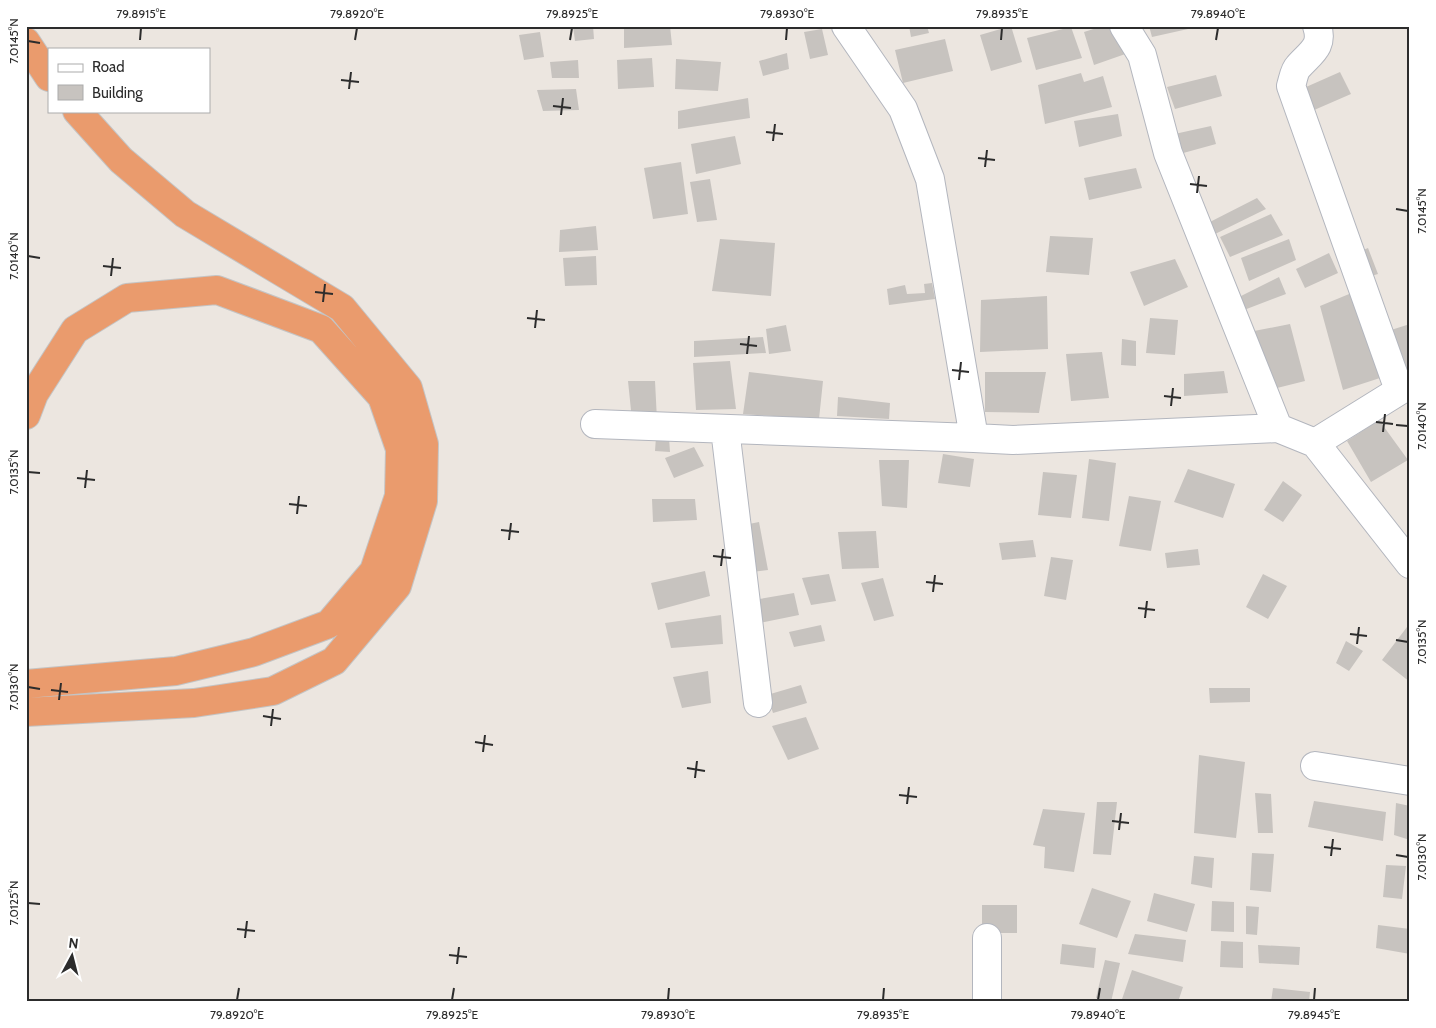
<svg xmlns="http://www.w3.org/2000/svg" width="1436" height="1028" viewBox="0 0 1436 1028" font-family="Cabin,sans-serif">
	<rect width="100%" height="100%" fill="#ece6e0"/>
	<path fill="#c7c3bf" d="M 573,26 L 593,26 L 594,39 L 575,41 Z
		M 624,26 L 670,26 L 672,45 L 624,48 Z
		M 909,26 L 927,26 L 929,33 L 911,37 Z
		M 1011,26 L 1022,62 L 991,71 L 980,35 Z
		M 1103,26 L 1119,26 L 1131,52 L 1094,65 L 1084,32 Z
		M 1149,26 L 1197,26 L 1197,27 L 1152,37 Z
		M 1071,27 L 1082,58 L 1036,70 L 1027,38 Z
		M 822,29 L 828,55 L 810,59 L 804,32 Z
		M 540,32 L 544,57 L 524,60 L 519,35 Z
		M 945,39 L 953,71 L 903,83 L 895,50 Z
		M 787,53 L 789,69 L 763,76 L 759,61 Z
		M 652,58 L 654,87 L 618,89 L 617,60 Z
		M 676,59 L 721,62 L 718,91 L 675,89 Z
		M 578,60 L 579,78 L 552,78 L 550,62 Z
		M 1340,72 L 1351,94 L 1305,114 L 1297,91 Z
		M 1081,73 L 1084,82 L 1103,76 L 1112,107 L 1045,124 L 1038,85 Z
		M 1216,75 L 1222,96 L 1175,109 L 1167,87 Z
		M 576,89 L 579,110 L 543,111 L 537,90 Z
		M 748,98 L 750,118 L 678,129 L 678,111 Z
		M 1118,114 L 1122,136 L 1079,147 L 1074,121 Z
		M 1211,126 L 1216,144 L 1176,155 L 1170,135 Z
		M 735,136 L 741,164 L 696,174 L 691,144 Z
		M 681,162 L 688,214 L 653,219 L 644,168 Z
		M 1136,168 L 1142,188 L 1089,200 L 1084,178 Z
		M 710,179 L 717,220 L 697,222 L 690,182 Z
		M 1257,198 L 1266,209 L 1211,236 L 1204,225 Z
		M 1271,214 L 1283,235 L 1230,257 L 1220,237 Z
		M 596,226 L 598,250 L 559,252 L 560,230 Z
		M 1050,236 L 1093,238 L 1089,275 L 1046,272 Z
		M 720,239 L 775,243 L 771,296 L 712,291 Z
		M 1289,239 L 1296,260 L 1249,281 L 1241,258 Z
		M 1368,248 L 1378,274 L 1364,278 L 1354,254 Z
		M 1329,253 L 1338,273 L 1305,288 L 1296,269 Z
		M 596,256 L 597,285 L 565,286 L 563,258 Z
		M 1175,259 L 1188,287 L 1144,306 L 1130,272 Z
		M 1279,277 L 1286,294 L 1244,310 L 1239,297 Z
		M 932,283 L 935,299 L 889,305 L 887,289 L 905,285 L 907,294 L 925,293 L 924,284 Z
		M 1354,292 L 1380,378 L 1343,390 L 1320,306 Z
		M 1047,296 L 1048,349 L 980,352 L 981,300 Z
		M 1150,318 L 1178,320 L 1175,355 L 1146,353 Z
		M 1290,324 L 1305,381 L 1269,390 L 1254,331 Z
		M 1410,324 L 1410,373 L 1404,376 L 1391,330 Z
		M 786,325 L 791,351 L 769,354 L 766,329 Z
		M 763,337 L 766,353 L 694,357 L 694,341 Z
		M 1122,339 L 1136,341 L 1136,366 L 1121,365 Z
		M 1102,352 L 1109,398 L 1071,401 L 1066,354 Z
		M 730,361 L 736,409 L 696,410 L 693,363 Z
		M 1224,371 L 1228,393 L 1184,396 L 1184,374 Z
		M 749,372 L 823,381 L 819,419 L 743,414 Z
		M 985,372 L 1046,372 L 1039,413 L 985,412 Z
		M 628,381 L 655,381 L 657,420 L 632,420 Z
		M 838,397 L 890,403 L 889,419 L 837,416 Z
		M 1379,420 L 1408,460 L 1371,482 L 1347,441 Z
		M 656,437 L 669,438 L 670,452 L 655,451 Z
		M 694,447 L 704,466 L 674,478 L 665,458 Z
		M 943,454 L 974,459 L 970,487 L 938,483 Z
		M 1089,459 L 1116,463 L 1109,521 L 1082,518 Z
		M 879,460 L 909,460 L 907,508 L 882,506 Z
		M 1188,469 L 1235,484 L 1223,518 L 1174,502 Z
		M 1043,472 L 1077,475 L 1071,518 L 1038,515 Z
		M 1283,481 L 1302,495 L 1283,522 L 1264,510 Z
		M 1129,496 L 1161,501 L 1151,551 L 1119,546 Z
		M 652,499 L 695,499 L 697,520 L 653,522 Z
		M 759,522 L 768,570 L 752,572 L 744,525 Z
		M 876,531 L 879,568 L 842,569 L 838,532 Z
		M 1033,540 L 1036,557 L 1002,560 L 999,543 Z
		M 1198,549 L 1200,565 L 1167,568 L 1165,553 Z
		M 1051,557 L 1073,560 L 1066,600 L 1044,596 Z
		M 705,571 L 710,596 L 658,610 L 651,583 Z
		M 829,574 L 836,601 L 811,605 L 802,578 Z
		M 1263,574 L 1287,586 L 1268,619 L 1246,607 Z
		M 883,578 L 894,616 L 874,621 L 861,583 Z
		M 794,593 L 799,615 L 759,623 L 754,600 Z
		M 721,615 L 723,644 L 671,648 L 665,623 Z
		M 1410,623 L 1410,682 L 1382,660 Z
		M 821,625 L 825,641 L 794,647 L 789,632 Z
		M 1346,641 L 1363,651 L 1349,671 L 1336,663 Z
		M 708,671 L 711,703 L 682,708 L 673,677 Z
		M 801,685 L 807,703 L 773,713 L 767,695 Z
		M 1209,688 L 1250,688 L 1250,702 L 1210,703 Z
		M 806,717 L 819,749 L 788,760 L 772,726 Z
		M 1199,755 L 1245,762 L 1236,838 L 1194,833 Z
		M 1255,793 L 1271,794 L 1273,833 L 1258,833 Z
		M 1314,801 L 1386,812 L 1383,841 L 1308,827 Z
		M 1097,802 L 1117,802 L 1111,855 L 1093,854 Z
		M 1396,803 L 1410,806 L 1410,840 L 1394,835 Z
		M 1043,809 L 1085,813 L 1074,872 L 1044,868 L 1045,847 L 1033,845 Z
		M 1252,853 L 1274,854 L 1271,892 L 1250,890 Z
		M 1194,856 L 1214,858 L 1212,888 L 1191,884 Z
		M 1386,865 L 1406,866 L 1402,899 L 1383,897 Z
		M 1092,888 L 1131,901 L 1117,938 L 1079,924 Z
		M 1154,893 L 1195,904 L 1187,932 L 1147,921 Z
		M 1212,901 L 1234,902 L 1234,932 L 1211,931 Z
		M 982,905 L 1017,905 L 1017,933 L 982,933 Z
		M 1246,906 L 1259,907 L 1257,935 L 1246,934 Z
		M 1378,925 L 1410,929 L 1410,954 L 1376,948 Z
		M 1135,934 L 1186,940 L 1183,962 L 1128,954 Z
		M 1221,941 L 1243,942 L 1243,968 L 1220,967 Z
		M 1062,944 L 1096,948 L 1094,968 L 1060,964 Z
		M 1258,945 L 1300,947 L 1299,965 L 1259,963 Z
		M 1105,960 L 1120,963 L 1111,1002 L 1096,998 Z
		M 1132,970 L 1183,987 L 1178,1002 L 1121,1002 Z
		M 1273,988 L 1310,992 L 1309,1002 L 1271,1002 Z"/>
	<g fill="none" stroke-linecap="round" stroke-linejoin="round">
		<defs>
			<path id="minor" d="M 846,26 L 903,109 L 930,179 L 974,438 L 1013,440 L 1278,428 L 1315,443 L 1410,564
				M 1124,26 L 1142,55 L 1168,153 L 1278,428
				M 1317,26 C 1324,47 1310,53 1298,67 C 1294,71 1293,80 1291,86 L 1399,390
				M 595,424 L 974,438
				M 725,429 L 758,703
				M 1315,443 L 1410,384
				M 1315,766 L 1410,781
				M 987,1002 L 987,938"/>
			<path id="highway" d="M 26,42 L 49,77
				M 26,415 L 34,394 L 75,330 L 127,298 L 217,290 L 321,329 L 382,397 L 400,449 L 399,496 L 374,571 L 329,624 L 254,652 L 176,671 L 26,684
				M 26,712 L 194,703 L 273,691 L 334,661 L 397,586 L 423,501 L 424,444 L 408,388 L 342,308 L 185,214 L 121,160 L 77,111"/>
		</defs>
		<use href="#minor" stroke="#b3b6be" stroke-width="30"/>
		<use href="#highway" stroke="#c4c4c4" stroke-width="30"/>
		<use href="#minor" stroke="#fff" stroke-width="28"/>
		<use href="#highway" stroke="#ea9b6d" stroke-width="28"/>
	</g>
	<path fill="none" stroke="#2c2c2c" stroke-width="2" d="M 140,40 L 141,28M 355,40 L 357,28M 570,40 L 572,28M 786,40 L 787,28M 1001,40 L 1002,28M 1216,40 L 1218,28M 28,41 L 40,43M 341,80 L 359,82M 349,89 L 351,72M 553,106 L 571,108M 561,115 L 563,98M 766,132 L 783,134M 773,141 L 775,124M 978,158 L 995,160M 985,167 L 987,150M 1190,184 L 1207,186M 1197,193 L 1199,176M 1396,209 L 1408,211M 28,256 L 40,258M 103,266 L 121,268M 111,276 L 113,258M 315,292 L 333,294M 323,302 L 325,284M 527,318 L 545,320M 535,328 L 537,310M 740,344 L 757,346M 747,354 L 749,336M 952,370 L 969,372M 959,380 L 961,362M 1164,396 L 1181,398M 1171,406 L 1173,388M 1376,422 L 1393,424M 1396,425 L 1408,426M 1383,432 L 1385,414M 28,472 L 40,473M 77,478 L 95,480M 85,488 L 87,470M 289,504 L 307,506M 297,514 L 299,496M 501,530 L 519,532M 509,540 L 511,523M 713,556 L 731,558M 721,566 L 723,549M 926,582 L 943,584M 933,592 L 935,575M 1138,608 L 1155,610M 1145,618 L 1147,601M 1350,634 L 1367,636M 1396,640 L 1408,642M 1357,644 L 1359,627M 28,687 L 40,689M 51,690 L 68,692M 59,700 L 61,683M 263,716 L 281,719M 271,726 L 273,709M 475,742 L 493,745M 483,752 L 485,735M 687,768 L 705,771M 695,778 L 697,761M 899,795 L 917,797M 907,804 L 909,787M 1112,821 L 1129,823M 1119,830 L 1121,813M 1324,847 L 1341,849M 1396,855 L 1408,857M 1331,856 L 1333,839M 28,903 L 40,904M 237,929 L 255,931M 245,938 L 247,921M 449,955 L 467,957M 457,964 L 459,947M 237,1000 L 239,988M 452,1000 L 454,988M 668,1000 L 669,988M 883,1000 L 884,988M 1098,1000 L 1100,988M 1314,1000 L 1315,988"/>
	<rect width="1436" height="1028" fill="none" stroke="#ffffff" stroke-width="55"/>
	<rect x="48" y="48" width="162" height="65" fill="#ffffff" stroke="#ababab"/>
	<rect x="58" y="64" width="25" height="8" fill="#ffffff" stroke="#ababab"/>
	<text x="92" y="72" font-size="15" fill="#2c2c2c">Road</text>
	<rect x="58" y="85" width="25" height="15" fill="#c7c3bf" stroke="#ababab"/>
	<text x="92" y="98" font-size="15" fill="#2c2c2c">Building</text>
	<g transform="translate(72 956) rotate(7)" stroke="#ffffff" stroke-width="4" paint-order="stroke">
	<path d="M0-4L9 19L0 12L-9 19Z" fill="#2c2c2c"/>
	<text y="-8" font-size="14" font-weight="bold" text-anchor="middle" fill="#2c2c2c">N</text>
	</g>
	<rect x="28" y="28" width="1380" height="972" fill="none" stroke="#2c2c2c" stroke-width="2"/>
	<g font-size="12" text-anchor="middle" fill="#2c2c2c">
		<text x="141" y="18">79.8915°E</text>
		<text x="357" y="18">79.8920°E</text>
		<text x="572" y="18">79.8925°E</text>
		<text x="787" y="18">79.8930°E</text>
		<text x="1002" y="18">79.8935°E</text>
		<text x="1218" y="18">79.8940°E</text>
		<text transform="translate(14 41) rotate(-90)" y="4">7.0145°N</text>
		<text transform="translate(1422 211) rotate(-90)" y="4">7.0145°N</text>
		<text transform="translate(14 256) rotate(-90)" y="4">7.0140°N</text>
		<text transform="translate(1422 426) rotate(-90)" y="4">7.0140°N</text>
		<text transform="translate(14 472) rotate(-90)" y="4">7.0135°N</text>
		<text transform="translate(1422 642) rotate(-90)" y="4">7.0135°N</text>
		<text transform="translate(14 687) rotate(-90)" y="4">7.0130°N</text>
		<text transform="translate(1422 857) rotate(-90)" y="4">7.0130°N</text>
		<text transform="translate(14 903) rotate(-90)" y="4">7.0125°N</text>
		<text x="237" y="1019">79.8920°E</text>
		<text x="452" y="1019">79.8925°E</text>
		<text x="668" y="1019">79.8930°E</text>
		<text x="883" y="1019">79.8935°E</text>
		<text x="1098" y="1019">79.8940°E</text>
		<text x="1314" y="1019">79.8945°E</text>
	</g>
</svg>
